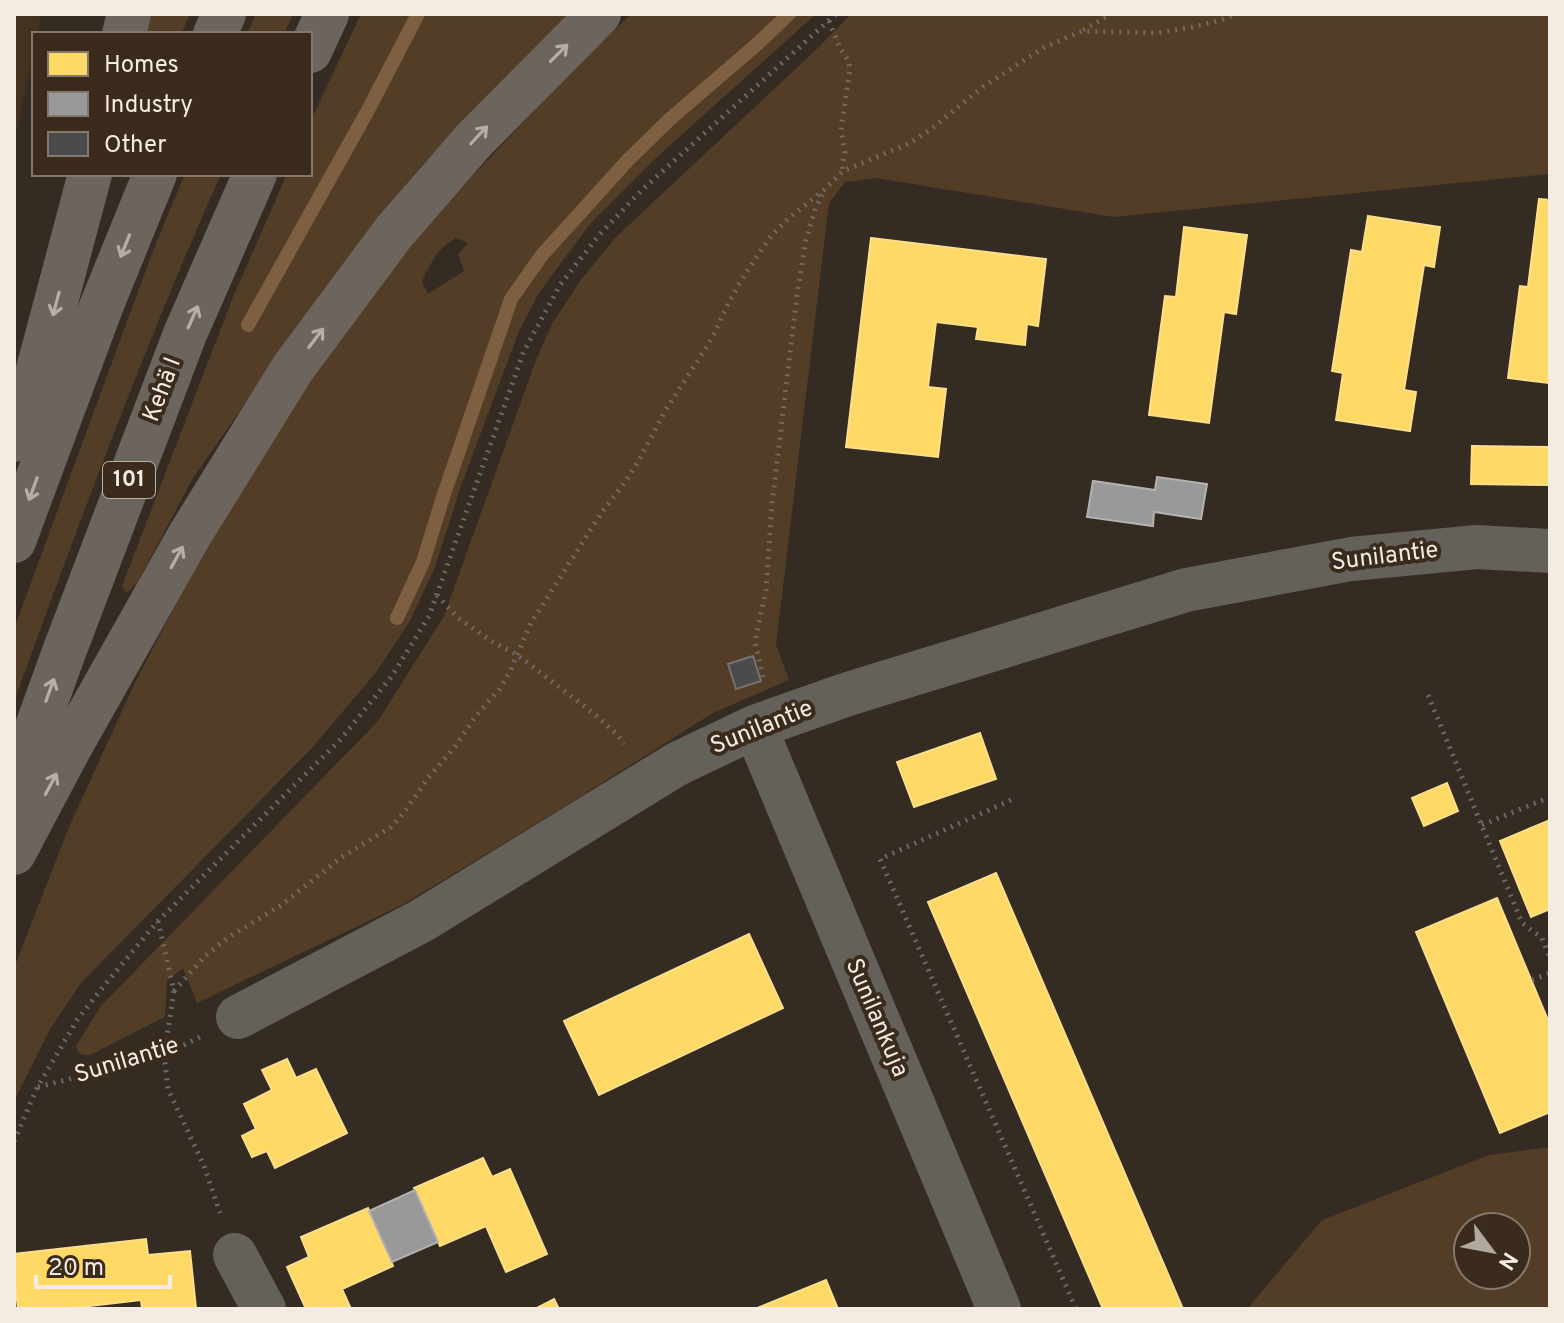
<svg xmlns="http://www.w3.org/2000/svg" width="1564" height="1323" viewBox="0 0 1564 1323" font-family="Overpass,sans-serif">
	<rect width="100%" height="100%" fill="#342b23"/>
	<path fill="#443220" d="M 14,14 L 41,14 L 37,34 L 34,34 L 34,49 L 14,144 Z"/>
	<path fill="#533d26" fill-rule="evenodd" d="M 151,14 L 190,14 L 181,34 L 147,34 Z
		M 256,14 L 293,14 L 284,34 L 247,34 Z
		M 361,14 L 570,14 L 426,161 L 380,215 L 323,292 L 193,478 L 137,583 L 126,593 L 122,586 L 233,297 L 287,174 L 310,174 L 310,122 Z
		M 631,14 L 816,14 L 658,156 L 591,223 L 561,263 L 539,293 L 519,331 L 461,486 L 435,567 L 410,621 L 377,671 L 312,748 L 81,983 L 50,1029 L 14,1101 L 14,968 L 69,827 L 133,687 L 205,547 L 258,452 L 343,331 L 431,220 L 566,77 ZM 456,238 L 468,243 L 458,254 L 464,271 L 428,294 L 422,281 C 431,262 438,248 456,238 Z
		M 851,14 L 1550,14 L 1550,174 L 1113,217 L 877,178 L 845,182 L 829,203 L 776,645 L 789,680 L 713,713 L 564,807 L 402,905 L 197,1003 L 183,968 L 167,981 L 165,1017 L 90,1055 C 82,1056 78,1054 76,1046 L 101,1006 L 378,721 L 444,616 L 536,360 L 552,324 L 580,281 L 615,238 L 819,47 Z
		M 185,174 L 221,174 C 144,347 78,525 14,702 L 14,629 L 154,248 Z
		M 1550,1147 L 1550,1309 L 1247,1309 L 1322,1220 L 1489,1155 ZM 1468,1227 L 1516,1227 L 1516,1275 L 1468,1275 Z"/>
	<path fill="#ffd966" stroke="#fcde8b" stroke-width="2" d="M 1539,199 L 1550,200 L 1550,383 L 1508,378 L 1520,286 L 1528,287 Z
		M 1368,216 L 1440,227 L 1434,267 L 1424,265 L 1404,390 L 1416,392 L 1410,431 L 1336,420 L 1343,373 L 1332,371 L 1351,250 L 1362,252 Z
		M 1184,227 L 1247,235 L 1236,314 L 1224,312 L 1209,423 L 1149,415 L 1165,296 L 1176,297 Z
		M 871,238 L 1046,259 L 1038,326 L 1027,324 L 1025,345 L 976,339 L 978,327 L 936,322 L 928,387 L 946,389 L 938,457 L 846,447 Z
		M 1472,446 L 1550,447 L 1550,485 L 1471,484 Z
		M 980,733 L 996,779 L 914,807 L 897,762 Z
		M 1447,783 L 1458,811 L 1424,826 L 1412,798 Z
		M 1550,820 L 1550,909 L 1531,917 L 1500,841 Z
		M 996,873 L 1183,1309 L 1103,1309 L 928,902 Z
		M 1497,898 L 1550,1025 L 1550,1112 L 1500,1133 L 1416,932 Z
		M 749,934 L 783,1008 L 599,1095 L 564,1021 Z
		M 287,1059 L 296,1078 L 316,1069 L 347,1133 L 275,1168 L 267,1151 L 252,1157 L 242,1136 L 256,1129 L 244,1104 L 272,1090 L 262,1070 Z
		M 483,1158 L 492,1177 L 510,1169 L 547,1254 L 506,1272 L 486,1226 L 440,1246 L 414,1188 Z
		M 368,1208 L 393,1266 L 342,1289 L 351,1309 L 306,1309 L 287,1267 L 309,1257 L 301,1237 Z
		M 146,1239 L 148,1255 L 190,1251 L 196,1308 L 142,1309 L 141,1300 L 64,1309 L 18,1309 L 14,1273 L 14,1254 Z
		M 826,1280 L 838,1309 L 755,1309 Z
		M 554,1299 L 559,1309 L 535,1309 Z"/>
	<path fill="#999" stroke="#b4b2af" stroke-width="2" d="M 1157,477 L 1207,484 L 1201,519 L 1154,512 L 1153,526 L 1087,517 L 1093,481 L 1155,490 Z
		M 415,1190 L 438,1242 L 392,1262 L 369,1211 Z"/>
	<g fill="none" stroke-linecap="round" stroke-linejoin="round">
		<path stroke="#7d6042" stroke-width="14" d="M 248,325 L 367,112 L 418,14
			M 397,618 L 423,562 L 443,497 L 511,299 L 542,255 L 628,160 L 670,119 L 755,46 L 789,14"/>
	</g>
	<path fill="#4c4b4b" stroke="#747273" stroke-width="2" d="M 753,656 L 761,681 L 736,689 L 728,664 Z"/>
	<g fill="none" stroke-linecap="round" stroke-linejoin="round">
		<path stroke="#6f6964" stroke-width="5" stroke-dasharray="2 6" stroke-linecap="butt" d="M 829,21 L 841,50 L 848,60 L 850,69 L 841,130 L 845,153 L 842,164 L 843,171
			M 1083,30 L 1111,14
			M 437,595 L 458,618 L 496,644 L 516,654 L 593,713 L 618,735 L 624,744
			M 763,677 L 755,642 L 766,590 L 772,504 L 797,295 L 806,240 L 815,210 L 824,191
			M 1428,695 L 1522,923 L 1542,938 L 1550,958
			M 1011,800 L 880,859 L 1076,1309
			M 1482,825 L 1550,797
			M 158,921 L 174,991 L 164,1055 L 168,1089 L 204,1166 L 220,1213
			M 1532,980 L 1550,973
			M 174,991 L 205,956 L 229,937 L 280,906 L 342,857 L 391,827 L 405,811 L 428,778 L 454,748 L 475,717 L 499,690 L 510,671 L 531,623 L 602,512 L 625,482 L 639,460 L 665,411 L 711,340 L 729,302 L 745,274 L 771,236 L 789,218 L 824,190 L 843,171 L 908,144 L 931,129 L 983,87 L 1043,48 L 1082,31 L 1156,33 L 1193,27 L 1221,20 L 1236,14
			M 38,1087 L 164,1055 L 200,1037
			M 14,1141 L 37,1088 L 77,1020 L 112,976 L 158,921 L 341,739 L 392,676 L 429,616 L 524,351 L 560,285 L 599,235 L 643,189 L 836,14"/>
		<path stroke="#64605a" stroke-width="44" d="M 755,727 L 999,1309
			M 238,1017 L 421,921 L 677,764 L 755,727 L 777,719 L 848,694 L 1186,590 L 1351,559 L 1477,547 L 1550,551
			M 235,1255 L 264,1309"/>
		<path stroke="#6c655d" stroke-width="44" d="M 124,34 L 129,14
			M 215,34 L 224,14
			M 310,51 L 327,14
			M 14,440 L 36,377 L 90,174
			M 14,541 L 101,307 L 155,174
			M 14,790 L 64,652 L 185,334 L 255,174
			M 14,853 L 69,749 L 189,536 L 293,368 L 394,232 L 474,140 L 599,14"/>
	</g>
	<defs><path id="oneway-shaft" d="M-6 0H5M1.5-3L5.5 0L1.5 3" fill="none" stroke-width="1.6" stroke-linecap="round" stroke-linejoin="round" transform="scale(2)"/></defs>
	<g stroke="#b7afa6">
		<use href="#oneway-shaft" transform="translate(559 53) rotate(-45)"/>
		<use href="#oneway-shaft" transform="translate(479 135) rotate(-47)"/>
		<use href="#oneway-shaft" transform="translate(125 246) rotate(112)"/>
		<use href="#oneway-shaft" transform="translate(56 304) rotate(105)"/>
		<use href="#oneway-shaft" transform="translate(193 317) rotate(-66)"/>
		<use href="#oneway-shaft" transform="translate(316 338) rotate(-53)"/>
		<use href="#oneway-shaft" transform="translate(33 489) rotate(110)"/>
		<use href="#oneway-shaft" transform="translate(177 557) rotate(-61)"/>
		<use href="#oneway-shaft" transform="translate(50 690) rotate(-70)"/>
		<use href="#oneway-shaft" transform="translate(51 784) rotate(-62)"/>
	</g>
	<g text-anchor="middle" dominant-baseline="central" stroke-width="8" stroke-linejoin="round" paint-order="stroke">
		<rect fill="#3a2b1d" stroke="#bcb1a7" stroke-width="2" x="103" y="462" width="52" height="36" rx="6"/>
		<g font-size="22" font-weight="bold" fill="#f4ebe2">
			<text x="129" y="480">101</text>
		</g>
		<g font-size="24" fill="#f4ebe2" stroke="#3a2b1d">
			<text transform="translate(163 390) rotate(-69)">Kehä I</text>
			<text transform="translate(1385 557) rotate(-7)">Sunilantie</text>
			<text transform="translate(762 728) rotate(-22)">Sunilantie</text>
			<text transform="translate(876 1018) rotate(67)">Sunilankuja</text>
			<text transform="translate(127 1061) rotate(-17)">Sunilantie</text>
		</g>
	</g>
	<rect width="1564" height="1323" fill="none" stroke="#f4ebe2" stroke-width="32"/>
	<rect x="32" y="32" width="280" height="144" fill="#3a2b1d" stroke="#84786c" stroke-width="2"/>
	<rect x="48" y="52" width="40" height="24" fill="#ffd966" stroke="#84786c" stroke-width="2"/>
	<text x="104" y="72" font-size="24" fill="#f4ebe2">Homes</text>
	<rect x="48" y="92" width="40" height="24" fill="#999999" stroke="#84786c" stroke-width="2"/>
	<text x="104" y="112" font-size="24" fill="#f4ebe2">Industry</text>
	<rect x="48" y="132" width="40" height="24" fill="#4c4b4b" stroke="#84786c" stroke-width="2"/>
	<text x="104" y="152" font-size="24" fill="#f4ebe2">Other</text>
	<g transform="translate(1492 1251) rotate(122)"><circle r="38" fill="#3a2b1d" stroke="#84786c" stroke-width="2"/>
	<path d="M0-6L14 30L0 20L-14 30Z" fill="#b1a89f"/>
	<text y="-12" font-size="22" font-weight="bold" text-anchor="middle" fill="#f4ebe2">N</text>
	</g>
	<path d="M36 1275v12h134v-12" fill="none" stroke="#f4ebe2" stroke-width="4"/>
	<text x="48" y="1275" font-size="24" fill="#f4ebe2" stroke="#3a2b1d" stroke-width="6" paint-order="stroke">20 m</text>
</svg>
